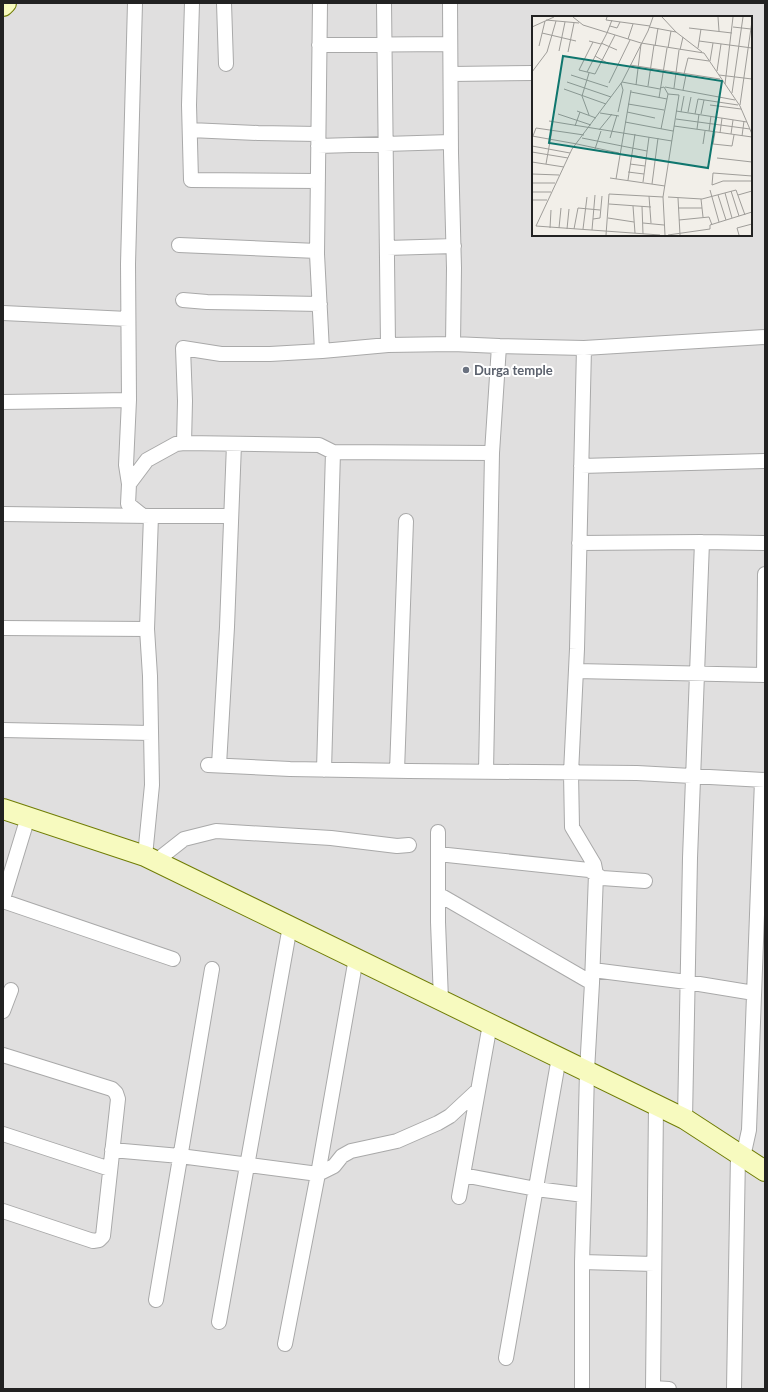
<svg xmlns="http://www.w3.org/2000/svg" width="768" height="1392" viewBox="0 0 768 1392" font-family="Lato,sans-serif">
	<rect width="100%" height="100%" fill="#f2efe9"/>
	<path fill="#e0dfdf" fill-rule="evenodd" d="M 3,3 L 765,3 L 765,1389 L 3,1389 ZM 533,17 L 751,17 L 751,235 L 533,235 Z"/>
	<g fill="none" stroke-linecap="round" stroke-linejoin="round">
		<defs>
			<path id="street" d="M 192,3 L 189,105 L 191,180 L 318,181
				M 224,3 L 226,64
				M 320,3 L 317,254 L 322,351
				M 384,3 L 388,345
				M 450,3 L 451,153 L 454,268 L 453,344
				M 319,45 L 450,44
				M 451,74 L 533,73
				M 190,130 L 258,133 L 318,134
				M 318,146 L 451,142
				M 179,245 L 317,251
				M 387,248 L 454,246
				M 183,300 L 207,302 L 320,304
				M 3,313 L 128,319
				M 3,402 L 129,400
				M 184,443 L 319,445 L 333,452 L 492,453
				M 581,466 L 765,461
				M 129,484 L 126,465 L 129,400 L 128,264 L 135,3
				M 3,514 L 151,516 L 230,516
				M 143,516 L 128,504 L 129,484 L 147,460 L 176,444 L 184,443 L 185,401 L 183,348 L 221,354 L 270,354 L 322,351 L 388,345 L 453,344 L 499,346 L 584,348 L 765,337
				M 579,543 L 702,542 L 765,543
				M 3,628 L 147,629
				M 576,671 L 765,675
				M 764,675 L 765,574
				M 3,730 L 151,733
				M 208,765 L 290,769 L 409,771 L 637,773 L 765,780
				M 219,765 L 227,627 L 234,444
				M 324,770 L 333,452
				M 397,771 L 406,521
				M 486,772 L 492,453 L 499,346
				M 438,832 L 438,922 L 441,1000
				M 438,854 L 589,870 L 602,878 L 645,881
				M 145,856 L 152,785 L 150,676 L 147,629 L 151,516
				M 156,861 L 184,839 L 216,831 L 331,838 L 397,846 L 409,845
				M 438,894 L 592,983
				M 3,899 L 28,817
				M 3,901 L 173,959
				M 593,970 L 687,982 L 754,993
				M 3,1011 L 11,990
				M 3,1055 L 112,1089 L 116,1093 L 118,1099 L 103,1236 L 99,1240 L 93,1241 L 3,1211
				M 685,1119 L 690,858 L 702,542
				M 3,1134 L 110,1169
				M 112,1150 L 180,1156 L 318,1174 L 334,1166 L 342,1156 L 351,1151 L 397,1141 L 438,1123 L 450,1116 L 478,1090
				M 743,1157 L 749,1130 L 762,780
				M 463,1175 L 536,1189 L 584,1195
				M 459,1197 L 490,1024
				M 582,1262 L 654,1264
				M 156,1300 L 212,969
				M 219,1322 L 290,926
				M 285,1344 L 318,1174 L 356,958
				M 506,1358 L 559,1057
				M 653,1388 L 669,1389
				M 582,1389 L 582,1262 L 584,1195 L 587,1071 L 592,983 L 596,874 L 594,864 L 572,827 L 571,773 L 577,649 L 584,348
				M 653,1389 L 656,1105
				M 734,1389 L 738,1154"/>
			<path id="secondary" d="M 3,6 L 6,3
				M 3,809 L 145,856 L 685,1119 L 765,1171"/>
		</defs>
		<use href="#street" stroke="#a9a9a9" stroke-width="16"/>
		<use href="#secondary" stroke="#707d05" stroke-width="22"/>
		<use href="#street" stroke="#fff" stroke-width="14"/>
		<use href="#secondary" stroke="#f7fabf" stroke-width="20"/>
	</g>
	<circle fill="#6b7280" stroke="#fff" stroke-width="1.5" cx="466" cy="370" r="4"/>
	<g text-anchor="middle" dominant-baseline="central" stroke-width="4" stroke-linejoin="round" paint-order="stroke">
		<g font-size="13" font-weight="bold" fill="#5b616d" stroke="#fff" text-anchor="start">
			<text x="474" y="370">Durga temple</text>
		</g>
	</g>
	<g transform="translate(532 16)">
		<rect width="220" height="220" fill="#f2efe9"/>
		<path fill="none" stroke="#9f9d99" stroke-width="1" d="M 41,1 L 51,9 L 109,27 L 172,37 L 208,90 L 220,118M 75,1 L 74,4 L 118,10M 121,1 L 116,15 L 90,66 L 40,133 L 4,210 L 128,219M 130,1 L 144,16 L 170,36M 186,1 L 187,15M 14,4 L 47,7M 78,10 L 85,12 L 88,6M 0,11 L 22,1M 117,11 L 144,16M 201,11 L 219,13M 157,12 L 200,17M 10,17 L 44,25M 75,17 L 80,4M 96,23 L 101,8M 57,25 L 69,28M 167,25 L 220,32M 61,26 L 47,54 L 63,58 L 83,19M 69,27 L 85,34M 7,30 L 13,5M 123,30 L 126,12M 136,32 L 139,15M 166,32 L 169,13M 148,34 L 151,21M 27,35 L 33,6M 36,36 L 42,7M 63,40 L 77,48M 178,45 L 181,27M 98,49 L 188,63M 185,55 L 189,28M 0,56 L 15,36 L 24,5M 55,56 L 75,17M 57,57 L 50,80 L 57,99M 152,58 L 156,42 L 177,45M 39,59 L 76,71M 187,59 L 220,63M 35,66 L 79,81M 90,66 L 128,73M 77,67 L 98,24M 193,68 L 201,1M 104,69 L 109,28M 116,70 L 122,29M 133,71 L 203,84M 128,72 L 132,71 L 136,78 L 147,79 L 131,181 L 133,219M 142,72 L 147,34M 32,73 L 74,88M 151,74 L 154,59M 99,76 L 135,83M 200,77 L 211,1M 127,82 L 135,32M 96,88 L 132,94M 178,89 L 209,93M 208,89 L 220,5M 45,95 L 64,102M 144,95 L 215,106M 86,96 L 91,74 L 89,67M 95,96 L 123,102M 149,96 L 152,80M 156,96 L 159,81M 68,97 L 87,100M 26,98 L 59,109M 163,98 L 166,83 L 206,89M 169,98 L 172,84M 144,103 L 218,113M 17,105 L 140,125M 93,106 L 141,115M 43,110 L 48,96M 142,110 L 220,121M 129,113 L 136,78M 165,113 L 167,98M 67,114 L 80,98M 177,115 L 179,100M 183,116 L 181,128 L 200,130 L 202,119M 188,117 L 190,102M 199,118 L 201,104M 0,120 L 45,128M 1,120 L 4,112 L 52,119M 210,120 L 212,105M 50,122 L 115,135M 78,122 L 85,99M 45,128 L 87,137M 171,128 L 173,115M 0,130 L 38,137M 63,133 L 69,115M 0,136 L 36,142M 99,139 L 114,142M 185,142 L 220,146M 0,146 L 32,151M 14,148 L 20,114M 98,148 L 113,150M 96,156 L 112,158M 0,158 L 27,159M 220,160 L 181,157 L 180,169 L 191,165 L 220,165M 78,162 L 133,170M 84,163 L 99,74M 96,164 L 103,118M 111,166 L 117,121M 0,167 L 23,167M 120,168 L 126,122M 178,174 L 187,206M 199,175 L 207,200M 0,176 L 19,176M 193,177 L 200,202M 186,179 L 194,204M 206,179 L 220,175M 117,180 L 119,207M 136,181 L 170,183 L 204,174 L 213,199M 146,182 L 148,219M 169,183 L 171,201M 0,184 L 15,184M 77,188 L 119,191M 101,190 L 103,217M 110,190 L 111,218M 146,192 L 170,192M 76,202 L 102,206M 61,203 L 68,202 L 70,180M 147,204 L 177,201 L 180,209M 111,207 L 132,209M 18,212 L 19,194M 27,212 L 29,192M 35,213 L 37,193M 42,213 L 46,192 L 68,194M 51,213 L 55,181M 60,214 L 63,179M 74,219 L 77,178 L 131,181M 136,219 L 178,213 L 178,209 L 220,196M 207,219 L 205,212 L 220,208"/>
		<path fill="#0f766e" fill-opacity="0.15" stroke="#0f766e" stroke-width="2" d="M 31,40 L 190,65 L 176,152 L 17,127 Z"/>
		<rect width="220" height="220" fill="none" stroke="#222" stroke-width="2"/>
	</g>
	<rect width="768" height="1392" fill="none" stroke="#222222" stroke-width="8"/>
</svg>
